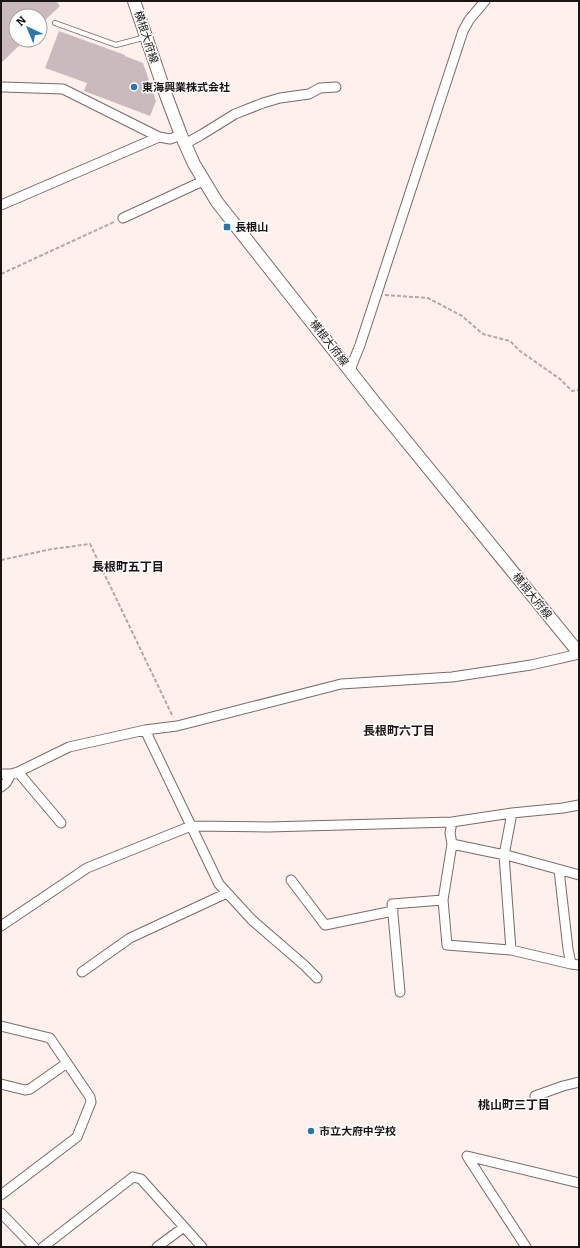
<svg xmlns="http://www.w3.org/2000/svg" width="580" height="1248" viewBox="0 0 580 1248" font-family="Bitter,'Noto Sans JP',serif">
	<rect width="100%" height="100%" fill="#fef1ed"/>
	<path fill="#cbbabd" d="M 1,1 L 56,1 L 60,6 L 40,25 L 40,16 L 16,16 L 16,40 L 25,40 L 1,63 Z
		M 59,31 L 125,55 L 125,56 L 143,63 L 156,101 L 150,116 L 84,91 L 87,83 L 45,68 Z"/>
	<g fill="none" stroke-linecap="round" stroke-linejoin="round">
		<defs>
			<path id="service" d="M 55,23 L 116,45 L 146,37"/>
			<path id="minor" d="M 3,87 L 63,89 L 159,137 L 170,139 L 181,135
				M 185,144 L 201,135 L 235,114 L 263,103 L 280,98 L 309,94 L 320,88 L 336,87
				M 1,205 L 159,137
				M 123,218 L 203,181
				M 350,370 L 360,345 L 463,31 L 469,20 L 485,1
				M 145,730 L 219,884 L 252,920 L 304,965 L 317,978
				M 18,772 L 61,823
				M 1,774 L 11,774 L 18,772 L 69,747 L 145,730 L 177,726 L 341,684 L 452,677 L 531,665 L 579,654
				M 1,787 L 6,783 L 11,774
				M 452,822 L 450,833 L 452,844 L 510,856 L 579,875
				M 452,844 L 443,900 L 447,945 L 511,950 L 504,855 L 512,813
				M 559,870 L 568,949 L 571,964 L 579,965
				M 291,880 L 325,925 L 393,911
				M 1,926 L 87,868 L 191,826 L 268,827 L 452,822 L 512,813 L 563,808 L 579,805
				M 511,950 L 571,964
				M 82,972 L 130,938 L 227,893
				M 400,992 L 392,904 L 443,900
				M 1,1026 L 50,1038 L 90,1097 L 91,1102 L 77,1137 L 1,1195
				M 1,1084 L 25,1090 L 30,1089 L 67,1063
				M 535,1096 L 563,1086 L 579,1082
				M 1,1213 L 34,1247
				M 43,1247 L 133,1177 L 141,1179 L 202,1247
				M 157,1247 L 184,1227
				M 526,1247 L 467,1156 L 579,1183"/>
			<path id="secondary" d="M 134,1 L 167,98 L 181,135 L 194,164 L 217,202 L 376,404 L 579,653"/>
		</defs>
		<use href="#service" stroke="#796b67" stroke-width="6"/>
		<use href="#minor" stroke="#796b67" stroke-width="11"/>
		<use href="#secondary" stroke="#796b67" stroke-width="14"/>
		<path stroke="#b4a9a6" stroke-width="2" stroke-dasharray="4 2" stroke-linecap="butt" d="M 1,274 L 114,222
			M 385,295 L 428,298 L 462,316 L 483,334 L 510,341 L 520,351 L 560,379 L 572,391 L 579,390
			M 1,560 L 52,549 L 90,544 L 173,717"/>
		<use href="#service" stroke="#fff" stroke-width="4.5"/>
		<use href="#minor" stroke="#fff" stroke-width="9"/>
		<use href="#secondary" stroke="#fff" stroke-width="12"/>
	</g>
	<g fill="#2b77aa" stroke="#fff" stroke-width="1.5">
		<circle cx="134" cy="87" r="4"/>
		<rect x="223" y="223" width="8" height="8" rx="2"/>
		<circle cx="311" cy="1131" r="4"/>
	</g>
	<g text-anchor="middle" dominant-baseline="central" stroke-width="3" stroke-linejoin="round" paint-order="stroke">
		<g font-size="11" fill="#1b1614" stroke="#fff">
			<text transform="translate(146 37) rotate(72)">横根大府線</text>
			<text transform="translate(329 343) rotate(52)">横根大府線</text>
			<text transform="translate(532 596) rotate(51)">横根大府線</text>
		</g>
		<g font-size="11" font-weight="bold" fill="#1b1614" stroke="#fff" text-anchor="start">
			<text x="142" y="87">東海興業株式会社</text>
			<text x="235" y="227">長根山</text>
			<text x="319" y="1131">市立大府中学校</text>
		</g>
		<g font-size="12" font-weight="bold" fill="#1b1614" stroke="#fff">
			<text x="128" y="567">長根町五丁目</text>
			<text x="399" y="731">長根町六丁目</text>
			<text x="514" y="1105">桃山町三丁目</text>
		</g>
	</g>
	<rect width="580" height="1248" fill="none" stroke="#1b1614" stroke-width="4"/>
	<g transform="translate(28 28) rotate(316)"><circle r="19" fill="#ffffff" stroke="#a4a2a1"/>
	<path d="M0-3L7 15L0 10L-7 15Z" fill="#2b77aa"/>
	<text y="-6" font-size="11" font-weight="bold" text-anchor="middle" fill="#1b1614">N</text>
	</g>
</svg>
